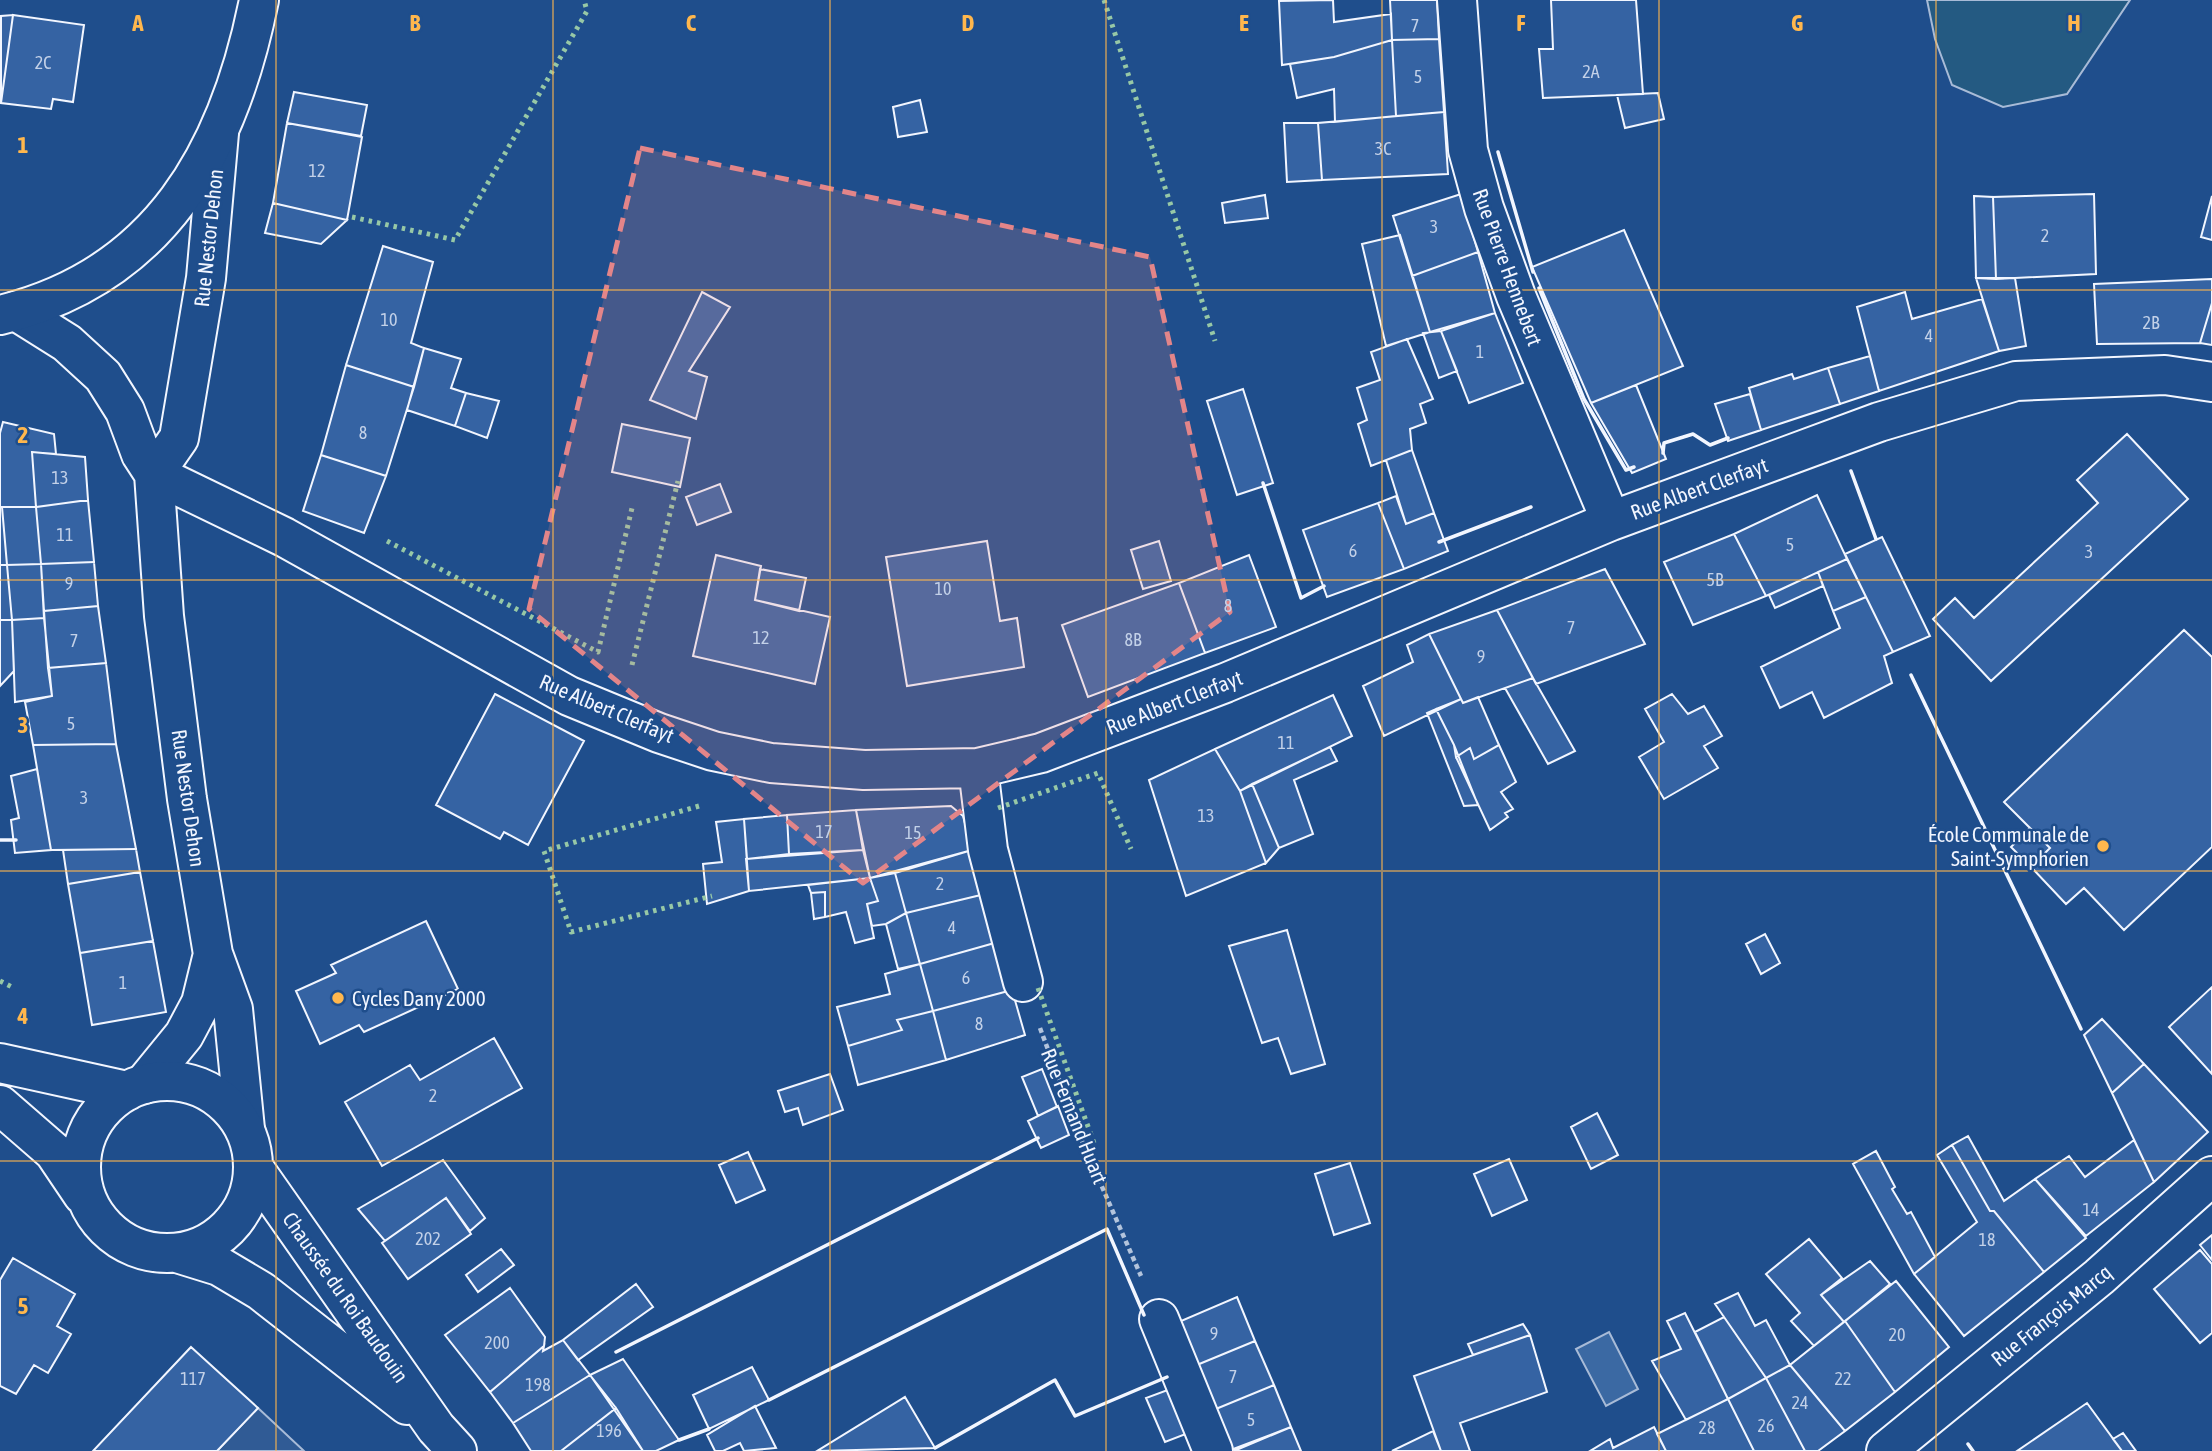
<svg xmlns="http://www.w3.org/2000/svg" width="2212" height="1451" viewBox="0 0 2212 1451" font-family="'Asap Condensed',sans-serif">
	<rect width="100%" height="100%" fill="#1f4e8c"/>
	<path fill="#245a82" stroke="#a8bbd7" stroke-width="2" d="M 1927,0 L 2130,0 L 2067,94 L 2003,107 L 1952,85 L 1935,39 Z"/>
	<path fill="#305b95" stroke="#a8bbd7" stroke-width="2" d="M 258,1408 L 304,1451 L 217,1451 Z"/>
	<path fill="#3b69a3" stroke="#a8bbd7" stroke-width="2" d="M 1609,1332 L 1638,1389 L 1606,1406 L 1576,1349 Z"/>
	<path fill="#3563a3" stroke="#f2f6ff" stroke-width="2" d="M 1333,0 L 1334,22 L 1391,14 L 1392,40 L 1334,57 L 1282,65 L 1279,1 Z
		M 1390,0 L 1437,0 L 1439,39 L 1392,40 Z
		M 1551,0 L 1636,0 L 1643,94 L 1543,98 L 1539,49 L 1553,49 Z
		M 13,15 L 84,25 L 73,102 L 53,99 L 51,109 L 1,103 Z
		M 13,15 L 1,103 L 1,16 Z
		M 1439,39 L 1444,112 L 1396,116 L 1392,40 Z
		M 1392,40 L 1396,116 L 1335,122 L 1334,89 L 1297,98 L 1290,64 L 1334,57 Z
		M 294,92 L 367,105 L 361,136 L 287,123 Z
		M 1658,93 L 1664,119 L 1625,128 L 1617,95 Z
		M 920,100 L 927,132 L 898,137 L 893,107 Z
		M 1444,112 L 1448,174 L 1322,180 L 1318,123 Z
		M 287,123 L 362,137 L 347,220 L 273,203 Z
		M 1284,123 L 1318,123 L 1322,180 L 1287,182 Z
		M 1461,194 L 1478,252 L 1412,276 L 1393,216 Z
		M 2094,194 L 2096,274 L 1996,279 L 1993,197 Z
		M 1265,195 L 1268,218 L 1225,223 L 1222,203 Z
		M 1974,196 L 1993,197 L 1996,279 L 1976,278 Z
		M 2212,196 L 2212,240 L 2201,237 Z
		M 273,203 L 347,220 L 321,244 L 265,233 Z
		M 1624,230 L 1683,366 L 1591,403 L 1532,267 Z
		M 1400,235 L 1430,332 L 1386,346 L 1362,244 Z
		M 383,246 L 433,262 L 411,343 L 424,348 L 414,387 L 346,365 Z
		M 1478,252 L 1495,313 L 1430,332 L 1412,276 Z
		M 1976,278 L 2015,278 L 2026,346 L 1999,351 Z
		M 2212,279 L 2212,303 L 2200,343 L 2097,344 L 2094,284 Z
		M 702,292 L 730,307 L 689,371 L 707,377 L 696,419 L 650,400 Z
		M 1905,292 L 1912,319 L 1982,299 L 1999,351 L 1879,391 L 1857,307 Z
		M 2212,303 L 2212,345 L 2200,343 Z
		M 1495,313 L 1523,383 L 1469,403 L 1441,331 Z
		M 1441,331 L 1457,371 L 1439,378 L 1423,333 Z
		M 1407,339 L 1433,399 L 1420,404 L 1426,423 L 1410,429 L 1412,450 L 1371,466 L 1358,424 L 1367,420 L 1357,388 L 1380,380 L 1371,352 Z
		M 424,348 L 461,359 L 451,388 L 466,393 L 455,426 L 407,410 Z
		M 1870,356 L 1879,391 L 1840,404 L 1828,368 Z
		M 346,365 L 414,387 L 386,476 L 321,455 Z
		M 1828,368 L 1840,404 L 1761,430 L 1749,388 L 1792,374 L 1794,379 Z
		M 1636,385 L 1666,459 L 1632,473 L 1591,403 Z
		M 1243,389 L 1273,483 L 1237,495 L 1207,401 Z
		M 466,393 L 499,401 L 487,438 L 455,426 Z
		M 1750,394 L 1761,430 L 1728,441 L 1715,404 Z
		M 3,422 L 54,434 L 56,454 L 32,452 L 36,507 L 0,507 L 0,433 Z
		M 622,424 L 690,438 L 680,487 L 612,472 Z
		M 2127,434 L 2188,499 L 1991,681 L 1933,619 L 1955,598 L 1974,618 L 2098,503 L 2077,480 Z
		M 1412,450 L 1434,513 L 1406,524 L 1386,460 Z
		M 32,452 L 85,457 L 88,500 L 36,507 Z
		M 321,455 L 386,476 L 364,533 L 303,511 Z
		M 720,484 L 731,512 L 697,525 L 686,497 Z
		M 1817,495 L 1847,559 L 1766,596 L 1734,534 Z
		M 1396,496 L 1406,524 L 1434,513 L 1448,551 L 1404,569 L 1378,503 Z
		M 88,500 L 94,562 L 41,564 L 36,507 Z
		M 1378,503 L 1404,569 L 1327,597 L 1303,530 Z
		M 0,507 L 2,507 L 7,565 L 0,565 Z
		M 2,507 L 36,507 L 41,564 L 7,565 Z
		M 1734,534 L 1766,596 L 1693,625 L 1664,562 Z
		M 1882,537 L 1930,636 L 1893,652 L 1845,554 Z
		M 987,541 L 1000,621 L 1017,618 L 1024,667 L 907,686 L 886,557 Z
		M 1159,541 L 1171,581 L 1143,589 L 1131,550 Z
		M 716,555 L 761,566 L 755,600 L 830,617 L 815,684 L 693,656 Z
		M 1249,555 L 1276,627 L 1205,653 L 1179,583 Z
		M 1847,559 L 1866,597 L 1833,611 L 1818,572 Z
		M 94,562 L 98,606 L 44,611 L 41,564 Z
		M 41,564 L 44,618 L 12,620 L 7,565 Z
		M 0,565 L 7,565 L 12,620 L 0,620 Z
		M 760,569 L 806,578 L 799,611 L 755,600 Z
		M 1605,569 L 1645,644 L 1536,684 L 1497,610 Z
		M 1818,572 L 1823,586 L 1775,608 L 1769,595 Z
		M 1179,583 L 1205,653 L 1088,697 L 1062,625 Z
		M 1866,597 L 1893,652 L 1884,656 L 1892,683 L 1824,718 L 1812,692 L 1780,708 L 1761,667 L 1840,628 L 1833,611 Z
		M 98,606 L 106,663 L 48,668 L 44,611 Z
		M 1497,610 L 1533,678 L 1463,703 L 1429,634 Z
		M 44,618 L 52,696 L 15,702 L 12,620 Z
		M 0,620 L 12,620 L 14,671 L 0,686 Z
		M 2184,630 L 2212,657 L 2212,847 L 2124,930 L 2084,888 L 2066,904 L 2031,867 L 2050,848 L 2004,802 Z
		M 1429,634 L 1461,699 L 1384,736 L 1363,686 L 1413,662 L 1407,645 Z
		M 106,663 L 116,744 L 33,745 L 25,702 L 52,696 L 48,668 Z
		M 1533,678 L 1575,751 L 1548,764 L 1505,688 Z
		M 495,694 L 584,741 L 528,845 L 504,832 L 500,839 L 436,805 Z
		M 1672,694 L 1688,714 L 1704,706 L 1722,736 L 1704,746 L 1718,768 L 1664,799 L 1639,757 L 1664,742 L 1645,709 Z
		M 1333,695 L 1352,736 L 1240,791 L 1215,749 Z
		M 1478,697 L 1499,745 L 1474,759 L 1470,748 L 1456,757 L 1454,745 L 1436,709 L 1461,699 L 1463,703 Z
		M 1436,709 L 1454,745 L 1478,805 L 1464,806 L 1427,713 Z
		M 116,744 L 136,849 L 51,850 L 33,745 Z
		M 1499,745 L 1516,782 L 1501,792 L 1513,809 L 1505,813 L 1508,817 L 1490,830 L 1456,757 L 1470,748 L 1474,759 Z
		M 1330,747 L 1337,761 L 1294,780 L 1313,834 L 1279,848 L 1252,784 Z
		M 1215,749 L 1240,791 L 1266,863 L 1186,896 L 1149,780 Z
		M 37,769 L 51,850 L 15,853 L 11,820 L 19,818 L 11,776 Z
		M 1252,784 L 1279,848 L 1266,863 L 1240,791 Z
		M 951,806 L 963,816 L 972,850 L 870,878 L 856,810 Z
		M 856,810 L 863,850 L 789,854 L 787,815 Z
		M 787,815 L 789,854 L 747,859 L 744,819 Z
		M 744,819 L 749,891 L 707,904 L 703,864 L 722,862 L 716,822 Z
		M 2030,828 L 2050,848 L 2031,867 L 2011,847 Z
		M 136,849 L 140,872 L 68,884 L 63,850 Z
		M 863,850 L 870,878 L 749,891 L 746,859 Z
		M 972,850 L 985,894 L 906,913 L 895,873 Z
		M 140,872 L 153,941 L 80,953 L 68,884 Z
		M 895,873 L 906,913 L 886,924 L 872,926 L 867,904 L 878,901 L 870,878 Z
		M 870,878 L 878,901 L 867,904 L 874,938 L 855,943 L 846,912 L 825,917 L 825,892 L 811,893 L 808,885 Z
		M 825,892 L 825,917 L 814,919 L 811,893 Z
		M 985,894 L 998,942 L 920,964 L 906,913 Z
		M 906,913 L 920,964 L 898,969 L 886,924 Z
		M 426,921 L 458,989 L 364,1032 L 359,1025 L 320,1044 L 296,991 L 336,973 L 331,965 Z
		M 1287,930 L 1325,1064 L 1291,1074 L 1278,1038 L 1262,1043 L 1229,946 Z
		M 1765,934 L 1780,963 L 1761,974 L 1746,944 Z
		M 153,941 L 166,1012 L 92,1025 L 80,953 Z
		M 998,942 L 1012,990 L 933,1011 L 920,964 Z
		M 920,964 L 933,1011 L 897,1020 L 902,1030 L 848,1046 L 837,1007 L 890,994 L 885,974 Z
		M 2212,987 L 2212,1074 L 2169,1027 Z
		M 1012,990 L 1025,1035 L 946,1060 L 933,1011 Z
		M 933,1011 L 946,1060 L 858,1085 L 848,1046 L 902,1030 L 897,1020 Z
		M 2102,1019 L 2144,1064 L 2112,1093 L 2084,1035 Z
		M 494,1038 L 522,1088 L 382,1166 L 345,1102 L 410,1065 L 420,1080 Z
		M 2144,1064 L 2208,1132 L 2154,1182 L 2112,1093 Z
		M 1042,1069 L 1057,1107 L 1038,1116 L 1022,1077 Z
		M 830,1074 L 843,1110 L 803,1125 L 798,1108 L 785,1112 L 778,1091 Z
		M 1058,1106 L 1069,1135 L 1041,1148 L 1028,1121 Z
		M 1597,1113 L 1618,1155 L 1591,1169 L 1571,1127 Z
		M 1968,1136 L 2004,1201 L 2035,1179 L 2086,1238 L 2044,1272 L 1994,1211 L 1990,1211 L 1952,1145 Z
		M 2134,1140 L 2154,1182 L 2086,1236 L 2035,1179 L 2069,1156 L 2085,1177 Z
		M 1952,1145 L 1990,1211 L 1994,1211 L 2044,1272 L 1964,1336 L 1914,1274 L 1977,1222 L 1937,1155 Z
		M 1876,1151 L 1895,1187 L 1892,1189 L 1907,1214 L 1911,1212 L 1935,1257 L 1914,1274 L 1853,1164 Z
		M 748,1152 L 765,1190 L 736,1203 L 719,1165 Z
		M 1509,1159 L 1527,1200 L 1492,1216 L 1474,1174 Z
		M 443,1160 L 485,1218 L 470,1231 L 446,1198 L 385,1241 L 358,1209 Z
		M 1350,1163 L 1370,1223 L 1334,1235 L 1315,1174 Z
		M 446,1198 L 471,1234 L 408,1279 L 382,1243 Z
		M 2212,1235 L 2212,1260 L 2200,1245 Z
		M 1809,1239 L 1842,1278 L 1821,1295 L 1844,1322 L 1814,1346 L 1791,1321 L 1800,1313 L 1766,1274 Z
		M 501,1249 L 514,1265 L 478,1292 L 466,1275 Z
		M 2200,1250 L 2212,1264 L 2212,1333 L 2200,1343 L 2154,1289 Z
		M 13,1258 L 75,1294 L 57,1326 L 71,1334 L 48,1373 L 34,1365 L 16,1394 L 0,1386 L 0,1280 Z
		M 1870,1261 L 1890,1284 L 1844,1322 L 1821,1295 Z
		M 1896,1281 L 1949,1347 L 1895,1392 L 1845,1321 Z
		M 636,1284 L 653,1307 L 578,1360 L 563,1340 Z
		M 510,1288 L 545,1337 L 544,1346 L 490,1392 L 445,1335 Z
		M 1738,1293 L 1755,1326 L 1766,1320 L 1790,1365 L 1766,1378 L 1715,1304 Z
		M 1237,1297 L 1255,1341 L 1192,1367 L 1174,1324 Z
		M 1685,1313 L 1728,1399 L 1686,1420 L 1652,1361 L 1681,1349 L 1667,1321 Z
		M 1724,1317 L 1766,1378 L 1728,1399 L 1695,1332 Z
		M 1845,1321 L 1895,1392 L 1845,1431 L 1790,1365 Z
		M 1523,1324 L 1530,1335 L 1473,1355 L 1468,1344 Z
		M 1530,1335 L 1547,1392 L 1460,1423 L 1470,1451 L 1441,1451 L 1414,1376 Z
		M 563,1340 L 590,1375 L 513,1423 L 490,1392 L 544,1346 L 543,1351 Z
		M 1255,1341 L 1274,1385 L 1211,1411 L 1192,1367 Z
		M 191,1347 L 258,1408 L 217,1451 L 93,1451 Z
		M 623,1359 L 679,1440 L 656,1451 L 643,1451 L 590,1375 Z
		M 1790,1365 L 1845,1431 L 1818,1451 L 1805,1451 L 1766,1378 Z
		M 752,1367 L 769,1400 L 709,1429 L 693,1395 Z
		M 590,1375 L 616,1408 L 561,1451 L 531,1451 L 513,1423 Z
		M 1766,1378 L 1805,1451 L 1754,1451 L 1728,1399 Z
		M 1274,1385 L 1291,1427 L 1228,1451 L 1211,1411 Z
		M 1173,1388 L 1191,1432 L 1165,1442 L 1146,1398 Z
		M 905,1397 L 935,1448 L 817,1451 Z
		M 1728,1399 L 1754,1451 L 1666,1451 L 1657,1434 Z
		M 2087,1403 L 2122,1451 L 2017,1451 Z
		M 755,1406 L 776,1448 L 744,1451 L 740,1443 L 723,1451 L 715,1451 L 707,1435 Z
		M 616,1408 L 643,1451 L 561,1451 Z
		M 1291,1427 L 1301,1451 L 1234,1451 Z
		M 1654,1427 L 1666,1451 L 1590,1451 L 1610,1439 L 1613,1448 Z
		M 1433,1431 L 1441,1451 L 1392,1451 Z
		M 2123,1433 L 2136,1451 L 2122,1451 L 2113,1439 Z"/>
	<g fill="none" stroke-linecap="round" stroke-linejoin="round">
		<defs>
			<path id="minor" d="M 1457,0 L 1468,150 L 1484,208 L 1516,296 L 1611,521
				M 16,311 L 67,343 L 103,376 L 125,411 L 141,454 L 154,474 L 164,616 L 187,799 L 213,954 L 233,1009 L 245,1129
				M 154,474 L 284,537 L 569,696 L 659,733 L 713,751 L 771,763 L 864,770 L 978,768 L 1041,753 L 1225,683 L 1611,521 L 1879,422 L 2016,381 L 2165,375 L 2212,382
				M 154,474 L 179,438 L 206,278 L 219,133
				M 978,768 L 988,850 L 1023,982
				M 144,1084 L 184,1035 L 201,1003 L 213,954
				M 1159,1319 L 1213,1451
				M 1886,1451 L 2099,1277 L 2212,1176"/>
			<path id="major" d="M 0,315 C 160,277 229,151 259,0
				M 0,1063 L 127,1091
				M81 1167a86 86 0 1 1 172 0a86 86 0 1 1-172 0Z
				M 0,1105 L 54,1152 L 83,1195
				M 253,1167 L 436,1428 L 457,1451
				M 177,1253 L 219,1266 L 261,1291 L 407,1405"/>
		</defs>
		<use href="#minor" stroke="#f2f6ff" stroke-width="42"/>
		<use href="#major" stroke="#f2f6ff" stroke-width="42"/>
		<path stroke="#b3c4dc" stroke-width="4.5" stroke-dasharray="5 3.5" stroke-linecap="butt" d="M 1040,1028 L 1082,1141 L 1141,1276"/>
		<use href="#minor" stroke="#1f4e8c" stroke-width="38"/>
		<use href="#major" stroke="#1f4e8c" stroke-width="38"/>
		<path stroke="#97c8a6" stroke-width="5" stroke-dasharray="3.5 5" stroke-linecap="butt" d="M 1104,0 L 1215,341
			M 352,217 L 455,240 L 587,11 L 584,0
			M 387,541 L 598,652 L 632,508
			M 632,665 L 678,481
			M 699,806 L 544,851 L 571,932 L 712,896
			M 998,808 L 1098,773 L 1131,849
			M 0,981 L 14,988
			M 1038,988 L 1095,1146"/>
		<path stroke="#f2f6ff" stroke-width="3.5" d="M 1498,152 L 1533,272
			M 1539,288 L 1584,399 L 1626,470 L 1634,467
			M 1663,453 L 1664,443 L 1693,434 L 1710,445 L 1728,438
			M 1851,471 L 1876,539
			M 1263,483 L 1301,598 L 1324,586
			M 1439,542 L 1531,507
			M 1911,675 L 2081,1029
			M 0,840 L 16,840
			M 616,1352 L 1038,1138
			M 769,1400 L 1107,1229 L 1144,1315
			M 679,1440 L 709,1429
			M 1968,1444 L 1973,1451
			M 935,1448 L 1055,1380 L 1075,1416 L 1167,1377"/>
	</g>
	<path fill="#e38589" fill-opacity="0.2" stroke="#e38589" stroke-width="5" stroke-dasharray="14 9" stroke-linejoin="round" d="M 640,148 L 1150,257 L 1230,612 L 863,883 L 529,609 Z"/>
	<path fill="none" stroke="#ffb74d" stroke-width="2" stroke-opacity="0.55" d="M 276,0 L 276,1451M 553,0 L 553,1451M 830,0 L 830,1451M 1106,0 L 1106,1451M 1382,0 L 1382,1451M 1659,0 L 1659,1451M 1936,0 L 1936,1451M 0,290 L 2212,290M 0,580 L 2212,580M 0,871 L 2212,871M 0,1161 L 2212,1161"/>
	<g fill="#ffb74d" stroke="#1f4e8c" stroke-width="2.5">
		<circle cx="2103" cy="846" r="7"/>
		<circle cx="338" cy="998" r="7"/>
	</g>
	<g text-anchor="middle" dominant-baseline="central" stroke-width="5" stroke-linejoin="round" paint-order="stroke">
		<g font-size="18" fill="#c3d1e8">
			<text x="1415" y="25">7</text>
			<text x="43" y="62">2C</text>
			<text x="1591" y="71">2A</text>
			<text x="1418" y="76">5</text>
			<text x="1383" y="148">3C</text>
			<text x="317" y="170">12</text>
			<text x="1434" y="226">3</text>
			<text x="2045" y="235">2</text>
			<text x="389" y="319">10</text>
			<text x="2151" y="322">2B</text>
			<text x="1929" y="335">4</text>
			<text x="1480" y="351">1</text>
			<text x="363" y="432">8</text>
			<text x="60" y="477">13</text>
			<text x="65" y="534">11</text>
			<text x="1790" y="544">5</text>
			<text x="1353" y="550">6</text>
			<text x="2089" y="551">3</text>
			<text x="1715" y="579">5B</text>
			<text x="69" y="583">9</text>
			<text x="943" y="588">10</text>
			<text x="1228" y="605">8</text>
			<text x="1571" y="627">7</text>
			<text x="761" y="637">12</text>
			<text x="1133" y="639">8B</text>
			<text x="74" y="640">7</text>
			<text x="1481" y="656">9</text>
			<text x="71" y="723">5</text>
			<text x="1286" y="742">11</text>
			<text x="84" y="797">3</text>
			<text x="1206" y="815">13</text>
			<text x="824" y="831">17</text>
			<text x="913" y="832">15</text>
			<text x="940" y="883">2</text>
			<text x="952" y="927">4</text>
			<text x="966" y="977">6</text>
			<text x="123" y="982">1</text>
			<text x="979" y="1023">8</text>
			<text x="433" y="1095">2</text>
			<text x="2091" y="1209">14</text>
			<text x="428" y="1238">202</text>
			<text x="1987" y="1239">18</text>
			<text x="1214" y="1333">9</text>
			<text x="1897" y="1334">20</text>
			<text x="497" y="1342">200</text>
			<text x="1233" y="1376">7</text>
			<text x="193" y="1378">117</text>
			<text x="1843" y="1378">22</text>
			<text x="538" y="1384">198</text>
			<text x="1800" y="1402">24</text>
			<text x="1251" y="1419">5</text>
			<text x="1766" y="1425">26</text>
			<text x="1707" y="1427">28</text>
			<text x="609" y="1430">196</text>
		</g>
		<g font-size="21" fill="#f2f6ff" stroke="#1f4e8c">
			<text transform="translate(208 238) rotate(-84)">Rue Nestor Dehon</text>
			<text transform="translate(1508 267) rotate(70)">Rue Pierre Hennebert</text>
			<text transform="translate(1699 488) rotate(-20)">Rue Albert Clerfayt</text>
			<text transform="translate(1174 702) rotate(-21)">Rue Albert Clerfayt</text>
			<text transform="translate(607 708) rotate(23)">Rue Albert Clerfayt</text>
			<text transform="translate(189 798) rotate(82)">Rue Nestor Dehon</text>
			<text transform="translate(1075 1116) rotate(68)">Rue Fernand Huart</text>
			<text transform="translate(346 1297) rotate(55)">Chaussée du Roi Baudouin</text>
			<text transform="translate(2051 1315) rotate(-39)">Rue François Marcq</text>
		</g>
		<g font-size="21" fill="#f2f6ff" stroke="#1f4e8c" text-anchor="end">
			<text x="2089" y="834">École Communale de<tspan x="2089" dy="24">Saint-Symphorien</tspan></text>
			<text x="352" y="998" text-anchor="start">Cycles Dany 2000</text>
		</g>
	</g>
	<g font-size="23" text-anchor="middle" font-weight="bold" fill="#ffb74d" stroke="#1f4e8c" stroke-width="5" stroke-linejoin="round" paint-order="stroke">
		<text x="138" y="31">A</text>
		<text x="415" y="31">B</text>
		<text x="691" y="31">C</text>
		<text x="968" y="31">D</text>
		<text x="1244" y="31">E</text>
		<text x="1521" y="31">F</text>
		<text x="1797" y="31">G</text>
		<text x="2074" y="31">H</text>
		<text x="23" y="153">1</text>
		<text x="23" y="443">2</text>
		<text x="23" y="733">3</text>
		<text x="23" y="1024">4</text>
		<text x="23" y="1314">5</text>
	</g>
</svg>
